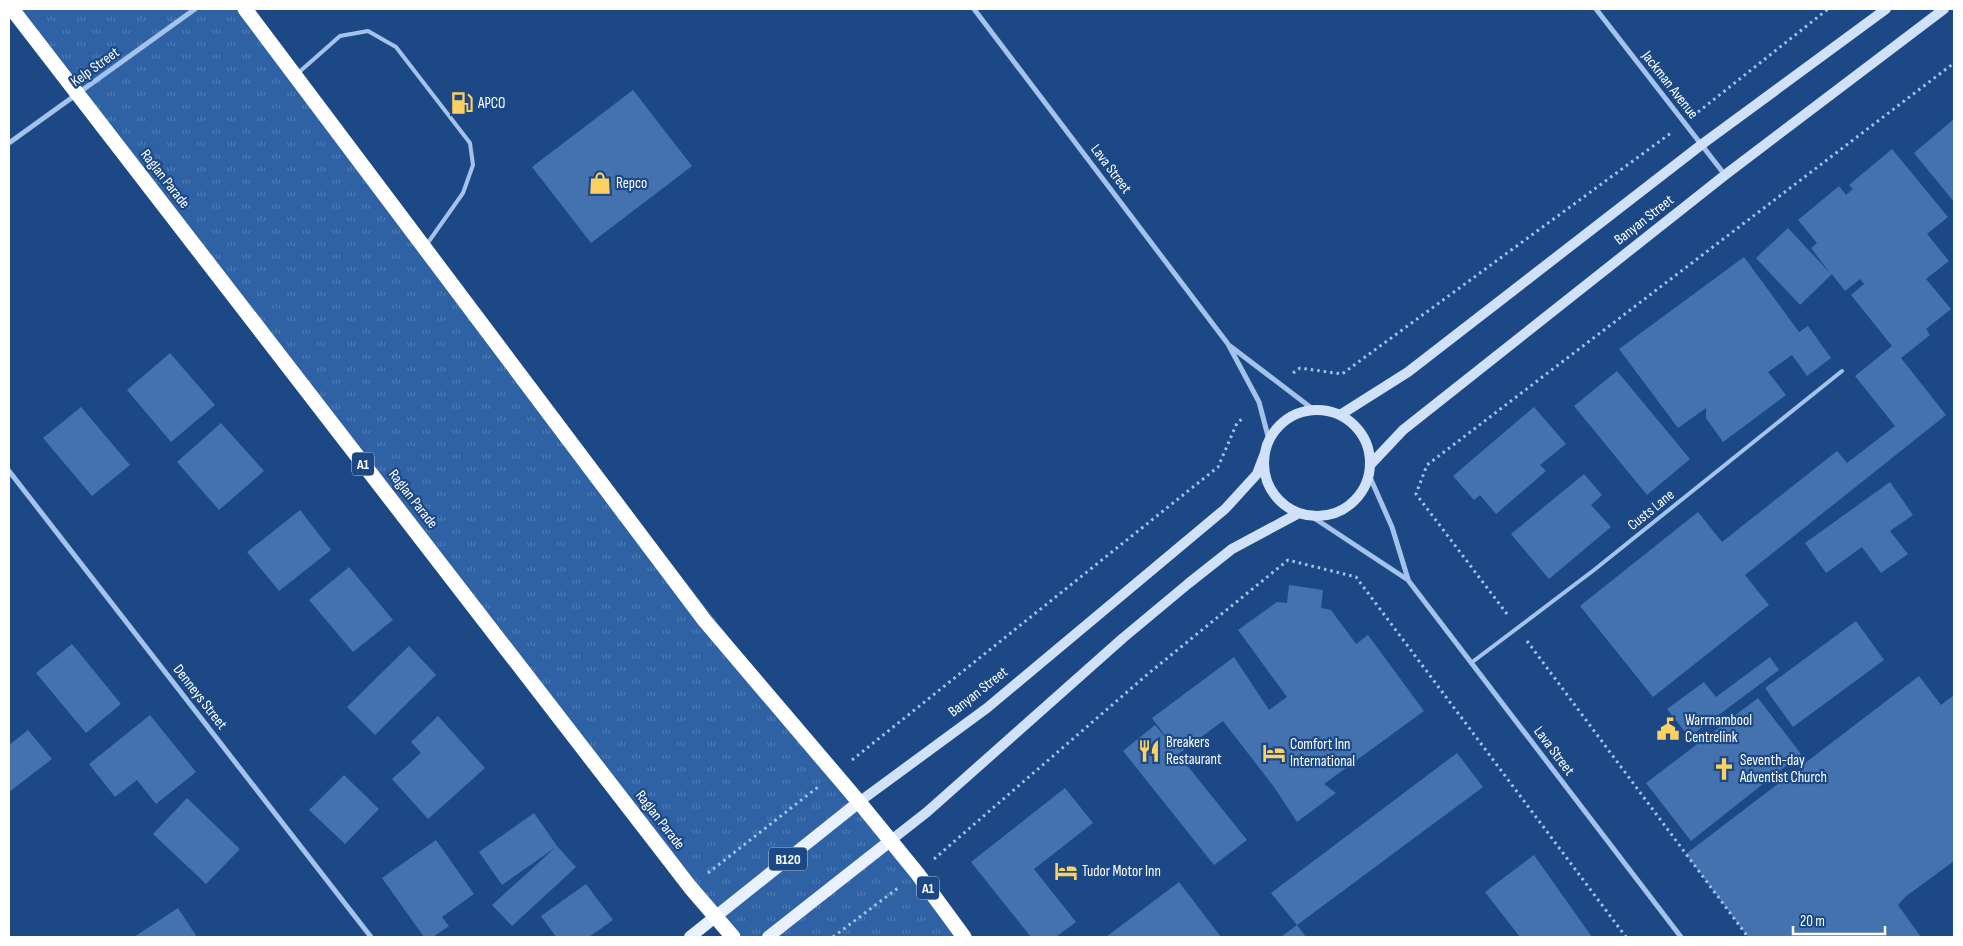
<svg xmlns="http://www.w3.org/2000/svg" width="1963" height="946" viewBox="0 0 1963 946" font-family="'Sofia Sans Condensed',sans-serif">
	<defs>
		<pattern id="grass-tufts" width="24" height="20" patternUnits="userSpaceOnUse" patternTransform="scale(1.25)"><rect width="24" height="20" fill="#2f62a4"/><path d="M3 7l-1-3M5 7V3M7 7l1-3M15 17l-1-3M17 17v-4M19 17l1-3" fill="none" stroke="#4e7ab2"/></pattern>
	</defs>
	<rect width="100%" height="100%" fill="#1c4986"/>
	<path fill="url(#grass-tufts)" d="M 12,9 L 245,9 L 424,248 L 964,937 L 733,937 Z"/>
	<path fill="#4472af" d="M 633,90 L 692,166 L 591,243 L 532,167 Z
		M 1954,119 L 1954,202 L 1914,153 Z
		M 1892,149 L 1948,217 L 1927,234 L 1949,261 L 1926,279 L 1951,309 L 1926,329 L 1930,335 L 1901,358 L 1946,415 L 1745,575 L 1769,605 L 1653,697 L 1580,606 L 1698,512 L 1722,542 L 1837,451 L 1847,463 L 1895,426 L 1855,376 L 1892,346 L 1851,295 L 1864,284 L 1860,279 L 1845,291 L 1832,274 L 1800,305 L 1756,258 L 1788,228 L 1830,273 L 1811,248 L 1817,243 L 1798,220 L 1839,186 L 1846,195 L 1853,189 L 1849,185 Z
		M 1744,257 L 1799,332 L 1808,326 L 1831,358 L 1807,376 L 1792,355 L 1768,372 L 1786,395 L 1723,442 L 1706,418 L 1706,408 L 1678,428 L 1619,349 Z
		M 170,353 L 215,405 L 171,442 L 127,390 Z
		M 1617,371 L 1690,459 L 1647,495 L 1574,406 Z
		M 81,407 L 130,465 L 92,496 L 43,438 Z
		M 1534,407 L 1566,444 L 1540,465 L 1546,471 L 1496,514 L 1480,495 L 1474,500 L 1453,476 Z
		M 221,423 L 264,471 L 219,510 L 177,462 Z
		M 1584,474 L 1602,495 L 1591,505 L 1611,527 L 1549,579 L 1511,534 Z
		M 1890,482 L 1913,515 L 1890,531 L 1908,554 L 1881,573 L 1862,547 L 1826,573 L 1805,543 Z
		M 300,510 L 331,550 L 279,591 L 247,552 Z
		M 349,567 L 393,620 L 353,652 L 309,600 Z
		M 1289,585 L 1323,590 L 1321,608 L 1331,610 L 1356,644 L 1368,635 L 1424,711 L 1324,784 L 1336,793 L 1297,822 L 1274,787 L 1223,721 L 1178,754 L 1247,840 L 1214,865 L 1123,751 L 1155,725 L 1172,745 L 1152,718 L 1234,657 L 1269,710 L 1287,697 L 1238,630 L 1277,602 L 1287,603 Z
		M 1856,621 L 1884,660 L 1793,727 L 1765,688 Z
		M 72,644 L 121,704 L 86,733 L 36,673 Z
		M 409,646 L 436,675 L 375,735 L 347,707 Z
		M 1770,657 L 1779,670 L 1689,737 L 1667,709 L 1704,682 L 1716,697 Z
		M 1919,676 L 1941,705 L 1954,695 L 1954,861 L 1905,897 L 1898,905 L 1921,937 L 1748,937 L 1686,854 Z
		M 1758,698 L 1801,754 L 1691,841 L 1646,783 Z
		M 150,715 L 196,772 L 156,804 L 137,780 L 115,797 L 89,764 Z
		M 438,716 L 485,768 L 428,819 L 392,779 L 421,753 L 411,742 Z
		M 28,730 L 52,759 L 9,792 L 9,745 Z
		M 1457,753 L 1483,787 L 1297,925 L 1271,893 Z
		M 344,775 L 379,809 L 345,844 L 309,810 Z
		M 1065,788 L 1093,823 L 1034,869 L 1076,922 L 1056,937 L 1031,937 L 971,862 Z
		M 187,798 L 240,849 L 206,884 L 153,834 Z
		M 534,813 L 557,846 L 576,867 L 512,926 L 492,905 L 556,847 L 502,885 L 479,852 Z
		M 436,840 L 474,894 L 442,917 L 449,926 L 433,937 L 424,937 L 382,878 Z
		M 1534,855 L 1592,937 L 1520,937 L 1485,892 Z
		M 1179,882 L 1221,937 L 1106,937 Z
		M 586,884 L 613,920 L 589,937 L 556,937 L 541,916 Z
		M 178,908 L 197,937 L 134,937 Z
		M 1297,925 L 1306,937 L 1281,937 Z"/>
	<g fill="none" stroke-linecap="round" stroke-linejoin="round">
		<path stroke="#a4c3eb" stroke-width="3" stroke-dasharray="2.5 4" stroke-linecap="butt" d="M 1698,112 L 1828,9
			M 1293,373 L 1300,368 L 1342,374 L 1671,133
			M 1507,614 L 1416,494 L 1427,465 L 1954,63
			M 1527,641 L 1748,937
			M 852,760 L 1218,467 L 1237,423 L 1244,417
			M 934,859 L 1149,673 L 1288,560 L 1356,577 L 1626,937
			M 708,873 L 818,787
			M 833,937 L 898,888"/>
		<path stroke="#a4c3eb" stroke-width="4" d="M 297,74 L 340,36 L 368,31 L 396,47 L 470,143 L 473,165 L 463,193 L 427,244
			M 1471,663 L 1594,570 L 1842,371"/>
		<path stroke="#a4c3eb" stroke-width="5" d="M 974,9 L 1228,344 L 1259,402 L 1269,440
			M 1596,9 L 1725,175
			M 9,143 L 195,9
			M 1230,346 L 1314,410
			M 9,471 L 371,937
			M 1369,475 L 1392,527 L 1408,579
			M 1311,516 L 1408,580 L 1681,937"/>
		<path stroke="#d0e1f8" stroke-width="10" d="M1264 463a53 53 0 1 1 106 0a53 53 0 1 1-106 0Z
			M 1340,415 L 1408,372 L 1701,145 L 1886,9
			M 1371,464 L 1403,430 L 1725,175 L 1944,9
			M 859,802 L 987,708 L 1225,509 L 1257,474 L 1265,453
			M 890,841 L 927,812 L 1123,638 L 1189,583 L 1232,549 L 1299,513"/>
		<path stroke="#e9f1ff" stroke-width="12" d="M 690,937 L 859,802
			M 768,937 L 890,841"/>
		<path stroke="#fff" stroke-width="15" d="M 12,9 L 690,887 L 733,937
			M 245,9 L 705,621 L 859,802 L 917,873 L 964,937"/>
	</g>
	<defs>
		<symbol id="fuel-bare" viewBox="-9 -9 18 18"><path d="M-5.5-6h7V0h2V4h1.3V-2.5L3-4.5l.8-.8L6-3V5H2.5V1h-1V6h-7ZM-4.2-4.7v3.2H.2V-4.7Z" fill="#fcd162" stroke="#1c4986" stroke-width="2.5" paint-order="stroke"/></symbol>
		<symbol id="shop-bare" viewBox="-9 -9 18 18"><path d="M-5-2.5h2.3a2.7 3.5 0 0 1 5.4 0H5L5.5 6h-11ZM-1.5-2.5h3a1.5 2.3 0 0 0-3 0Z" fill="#fcd162" stroke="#1c4986" stroke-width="2.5" paint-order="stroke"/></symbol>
		<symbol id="civic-bare" viewBox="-9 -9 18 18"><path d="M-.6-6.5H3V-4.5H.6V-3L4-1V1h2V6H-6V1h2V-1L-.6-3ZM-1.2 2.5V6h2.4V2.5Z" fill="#fcd162" stroke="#1c4986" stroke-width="2.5" paint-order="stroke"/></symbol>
		<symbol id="restaurant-bare" viewBox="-9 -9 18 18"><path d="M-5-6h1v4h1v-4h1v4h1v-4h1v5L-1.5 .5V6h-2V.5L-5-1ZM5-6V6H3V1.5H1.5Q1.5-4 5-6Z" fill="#fcd162" stroke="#1c4986" stroke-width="2.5" paint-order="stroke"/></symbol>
		<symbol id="hotel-bare" viewBox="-9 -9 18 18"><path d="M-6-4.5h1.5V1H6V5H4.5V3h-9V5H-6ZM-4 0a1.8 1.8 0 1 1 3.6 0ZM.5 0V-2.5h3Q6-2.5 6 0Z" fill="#fcd162" stroke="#1c4986" stroke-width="2.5" paint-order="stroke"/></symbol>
		<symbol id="church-bare" viewBox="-9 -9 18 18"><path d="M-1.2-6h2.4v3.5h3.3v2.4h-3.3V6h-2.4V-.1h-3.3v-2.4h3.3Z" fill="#fcd162" stroke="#1c4986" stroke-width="2.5" paint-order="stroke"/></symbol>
	</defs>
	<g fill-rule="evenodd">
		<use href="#fuel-bare" x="446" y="87" width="32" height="32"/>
		<use href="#shop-bare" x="584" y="167" width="32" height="32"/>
		<use href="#civic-bare" x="1652" y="713" width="32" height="32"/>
		<use href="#restaurant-bare" x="1133" y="735" width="32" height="32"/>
		<use href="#hotel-bare" x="1258" y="737" width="32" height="32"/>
		<use href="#church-bare" x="1708" y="753" width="32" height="32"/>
		<use href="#hotel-bare" x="1050" y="855" width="32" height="32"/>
	</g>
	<g text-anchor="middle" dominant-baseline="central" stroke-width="4.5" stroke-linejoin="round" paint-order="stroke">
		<g fill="#1c4986" stroke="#bbc8db" stroke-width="1">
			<rect x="352" y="452.5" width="22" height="23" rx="4"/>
			<rect x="769" y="847.5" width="38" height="23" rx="4"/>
			<rect x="917" y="876.5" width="22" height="23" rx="4"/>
		</g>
		<g font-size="14" font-weight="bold" fill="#fff">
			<text x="363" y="464">A1</text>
			<text x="788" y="859">B120</text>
			<text x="928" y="888">A1</text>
		</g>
		<g font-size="15" fill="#fff" stroke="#1c4986">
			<text transform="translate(95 67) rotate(-36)">Kelp Street</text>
			<text transform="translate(1670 85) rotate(52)">Jackman Avenue</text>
			<text transform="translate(1111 169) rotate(53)">Lava Street</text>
			<text transform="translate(165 179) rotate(52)">Raglan Parade</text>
			<text transform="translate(1644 220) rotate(-38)">Banyan Street</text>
			<text transform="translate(413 499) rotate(52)">Raglan Parade</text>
			<text transform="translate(1651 510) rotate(-39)">Custs Lane</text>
			<text transform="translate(978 692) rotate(-38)">Banyan Street</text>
			<text transform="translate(200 697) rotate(52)">Denneys Street</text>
			<text transform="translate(1554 751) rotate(53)">Lava Street</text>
			<text transform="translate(660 820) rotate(52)">Raglan Parade</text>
		</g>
		<g font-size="15" fill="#fff" stroke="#1c4986" text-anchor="start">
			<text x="478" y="103">APCO</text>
			<text x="616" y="183">Repco</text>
			<text x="1685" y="720">Warrnambool<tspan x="1685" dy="17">Centrelink</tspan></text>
			<text x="1166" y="742">Breakers<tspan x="1166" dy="17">Restaurant</tspan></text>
			<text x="1290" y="744">Comfort Inn<tspan x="1290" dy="17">International</tspan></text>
			<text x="1740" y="760">Seventh-day<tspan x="1740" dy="17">Adventist Church</tspan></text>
			<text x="1082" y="871">Tudor Motor Inn</text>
		</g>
	</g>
	<rect width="1963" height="946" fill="none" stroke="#ffffff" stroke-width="20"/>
	<path d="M1793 926v8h92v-8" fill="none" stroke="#ffffff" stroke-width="2.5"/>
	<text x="1800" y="926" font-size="15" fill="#ffffff" stroke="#1c4986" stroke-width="4" paint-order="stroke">20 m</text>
</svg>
